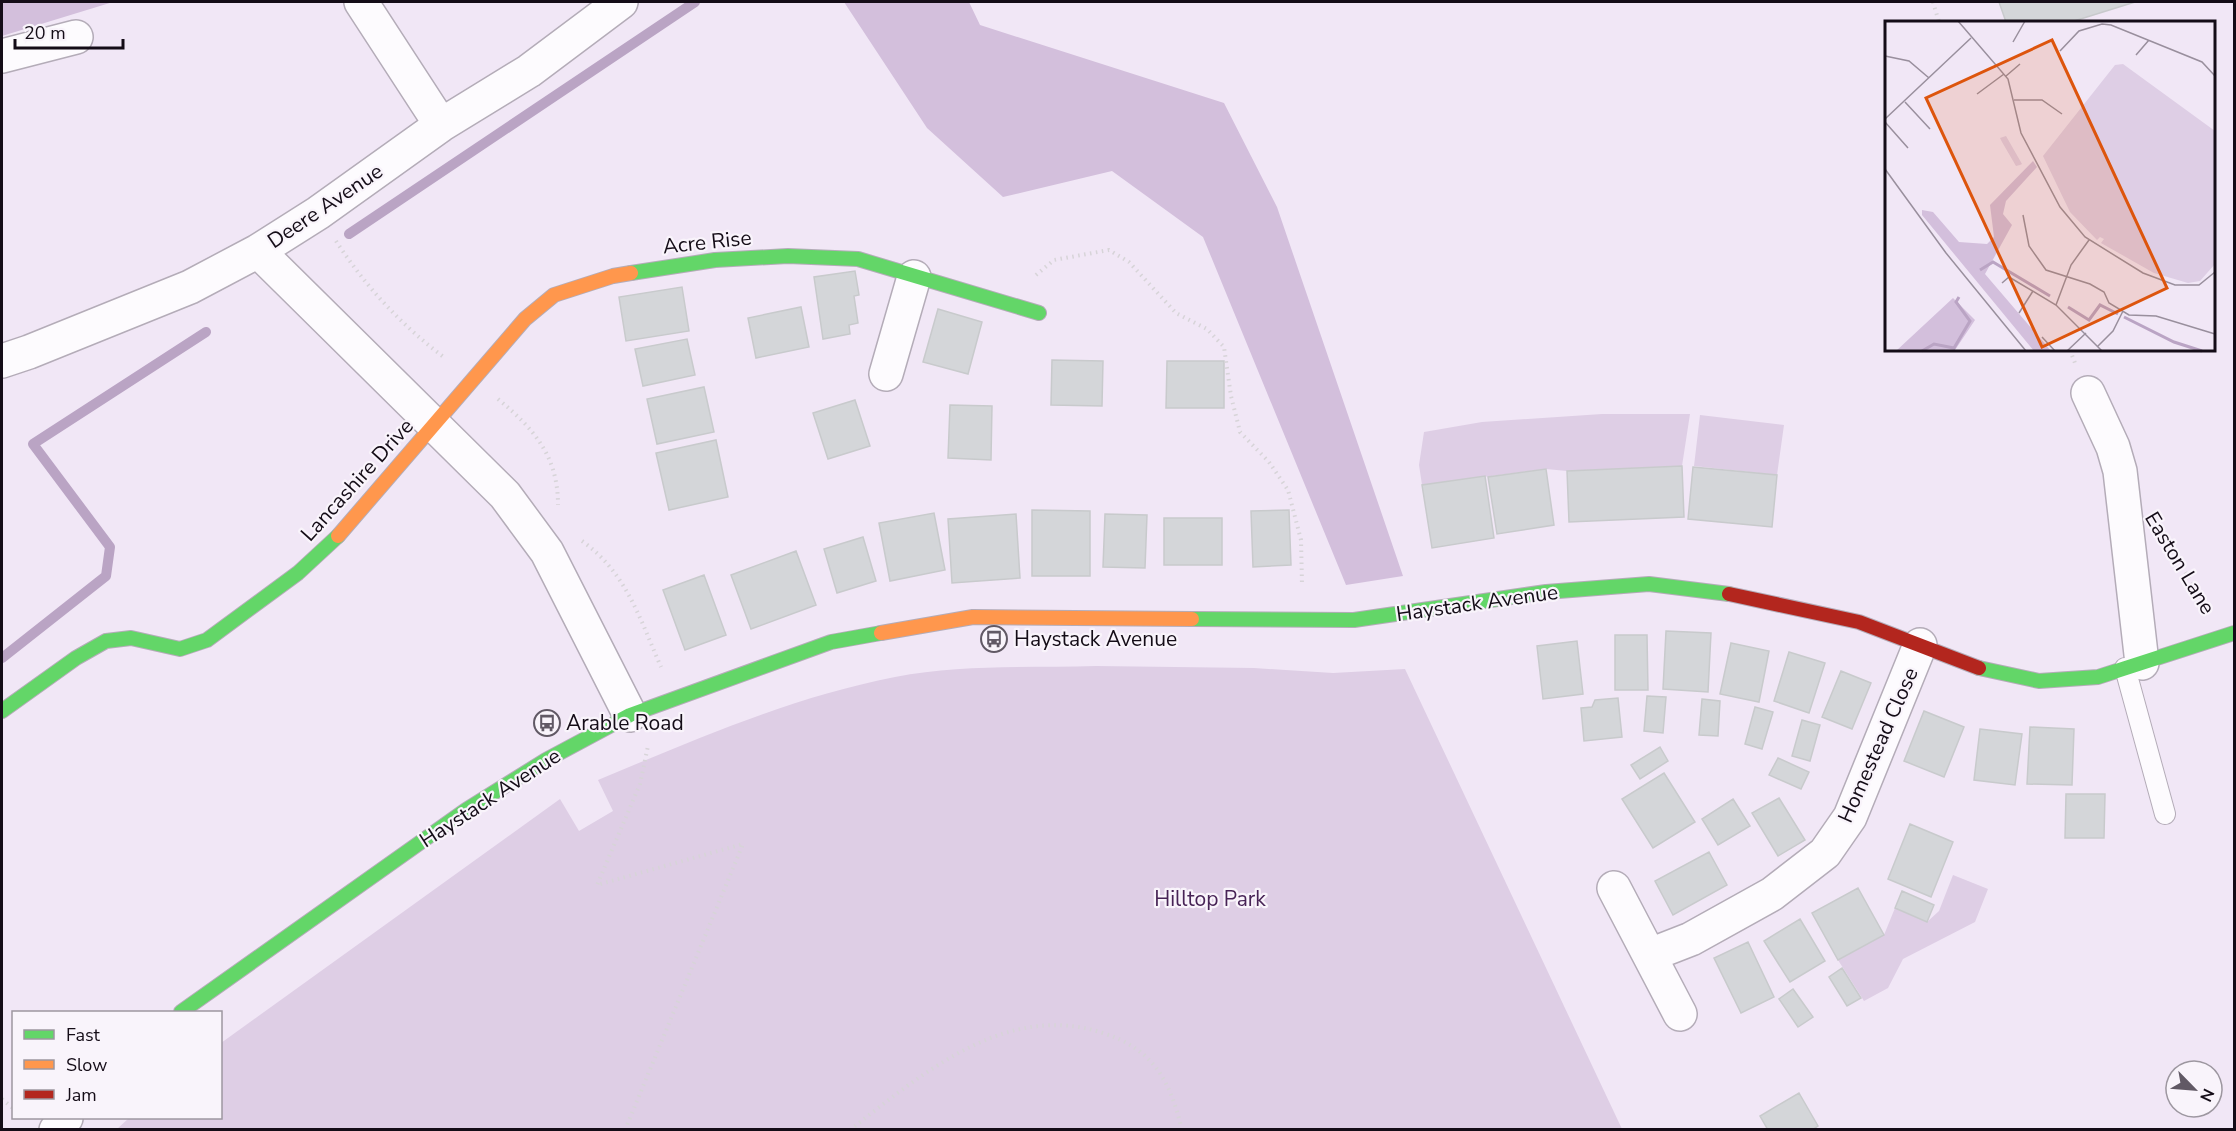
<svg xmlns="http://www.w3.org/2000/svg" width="2236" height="1131" viewBox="0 0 2236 1131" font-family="'Nunito Sans',sans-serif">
	<rect width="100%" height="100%" fill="#f1e7f6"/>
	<path fill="#decee5" d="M 1602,414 L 1690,414 L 1682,466 L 1567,471 L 1546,469 L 1422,485 L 1419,465 L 1424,432 L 1482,422 Z
		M 1700,415 L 1784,425 L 1777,475 L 1694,466 Z
		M 1096,666 L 1254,668 L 1333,673 L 1405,669 L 1622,1129 L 117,1129 L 129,1118 L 220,1118 L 221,1043 L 560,799 L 579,831 L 613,811 L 598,780 C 694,740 792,697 895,677 C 961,664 1030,668 1096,666 Z
		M 1953,875 L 1988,889 L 1975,922 L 1903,959 L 1888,988 L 1864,1001 L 1838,960 L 1884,935 L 1895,908 L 1927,922 L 1939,911 Z"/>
	<path fill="#d3bfdc" d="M 2,2 L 113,2 L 2,36 Z
		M 844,2 L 969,2 L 980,25 L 1224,103 L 1277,207 L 1403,576 L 1346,585 L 1203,237 L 1112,171 L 1003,197 L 927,128 Z"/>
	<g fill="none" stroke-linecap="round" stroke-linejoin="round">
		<path stroke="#baa4c4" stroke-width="10" d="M 349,234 L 695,2
			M 2,658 L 106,576 L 110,547 L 33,444 L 206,332"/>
	</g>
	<path fill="#d4d6d9" stroke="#c8cacc" stroke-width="1.5" d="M 1999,2 L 2135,2 L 2071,22 L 2006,22 Z
		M 855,271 L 859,295 L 854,296 L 858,323 L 849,325 L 850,334 L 823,339 L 814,277 Z
		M 682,287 L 689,331 L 626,341 L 619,297 Z
		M 801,307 L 809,347 L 756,358 L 748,318 Z
		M 938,309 L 982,322 L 968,374 L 923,362 Z
		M 687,339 L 695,375 L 643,386 L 635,349 Z
		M 1052,360 L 1103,361 L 1102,406 L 1051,405 Z
		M 1167,361 L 1224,361 L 1224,408 L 1166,408 Z
		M 704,387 L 714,432 L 657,444 L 647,399 Z
		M 855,400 L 870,446 L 828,459 L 813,413 Z
		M 950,405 L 992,406 L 991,460 L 948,458 Z
		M 716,440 L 728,497 L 669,510 L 656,453 Z
		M 1682,466 L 1684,517 L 1569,522 L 1567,471 Z
		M 1693,467 L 1777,475 L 1772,527 L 1688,519 Z
		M 1546,469 L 1554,525 L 1497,534 L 1488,477 Z
		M 1485,476 L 1494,538 L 1432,548 L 1422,485 Z
		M 1032,510 L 1090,511 L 1090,576 L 1032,576 Z
		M 1289,510 L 1291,565 L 1253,567 L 1251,511 Z
		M 934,513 L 945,570 L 890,581 L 879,523 Z
		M 1016,514 L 1020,578 L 952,583 L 948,519 Z
		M 1105,514 L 1147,515 L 1145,568 L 1103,567 Z
		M 1164,518 L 1222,518 L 1222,565 L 1164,565 Z
		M 863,537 L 876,581 L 837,593 L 824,549 Z
		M 796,551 L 816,605 L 751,629 L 731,575 Z
		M 704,575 L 726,635 L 685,650 L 663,590 Z
		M 1666,631 L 1711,633 L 1708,692 L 1663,689 Z
		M 1615,635 L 1647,635 L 1648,690 L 1615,690 Z
		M 1577,641 L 1583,694 L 1543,699 L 1537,646 Z
		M 1731,643 L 1769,651 L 1759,702 L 1720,694 Z
		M 1789,652 L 1825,663 L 1809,713 L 1774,701 Z
		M 1841,671 L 1871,683 L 1852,729 L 1822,717 Z
		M 1647,696 L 1666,697 L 1663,733 L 1644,731 Z
		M 1618,698 L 1622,737 L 1584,741 L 1581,708 L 1592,707 L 1595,700 Z
		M 1702,699 L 1720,701 L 1718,736 L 1699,735 Z
		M 1755,707 L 1773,712 L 1762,749 L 1745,744 Z
		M 1924,711 L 1964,727 L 1944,777 L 1904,761 Z
		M 1802,720 L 1820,725 L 1810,761 L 1792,756 Z
		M 2030,727 L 2074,729 L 2072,785 L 2027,784 Z
		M 1980,729 L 2022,734 L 2015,785 L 1974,780 Z
		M 1660,747 L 1668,761 L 1640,779 L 1631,765 Z
		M 1778,758 L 1809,772 L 1801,789 L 1769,775 Z
		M 1664,773 L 1695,822 L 1653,848 L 1622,799 Z
		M 2066,794 L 2105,794 L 2104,838 L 2065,838 Z
		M 1779,798 L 1805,840 L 1778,856 L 1752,813 Z
		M 1733,799 L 1750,826 L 1718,845 L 1702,819 Z
		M 1910,824 L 1953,842 L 1931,897 L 1888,879 Z
		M 1709,852 L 1727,885 L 1673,915 L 1655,881 Z
		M 1858,888 L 1884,935 L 1838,960 L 1812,913 Z
		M 1902,891 L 1934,905 L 1927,922 L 1895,908 Z
		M 1800,919 L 1825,961 L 1790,982 L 1764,941 Z
		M 1748,942 L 1774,997 L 1741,1013 L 1714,958 Z
		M 1842,968 L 1861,998 L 1847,1006 L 1829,977 Z
		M 1793,989 L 1813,1017 L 1798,1027 L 1779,999 Z
		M 1799,1093 L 1818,1126 L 1812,1130 L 1768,1130 L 1760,1116 Z"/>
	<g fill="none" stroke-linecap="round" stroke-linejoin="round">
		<defs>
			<path id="lane" d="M 2125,668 L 2165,814"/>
			<path id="street" d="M 361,2 L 441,125
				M 2,56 L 76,37
				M 258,251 L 505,495 L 547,552 L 630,715
				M 2,361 L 29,352 L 190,287 L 258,251 L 318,213 L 441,125 L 529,71 L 621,2
				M 886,374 L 914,277
				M 2088,393 L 2113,447 L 2120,471 L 2142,663
				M 1614,888 L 1680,1014
				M 1650,955 L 1691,939 L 1772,894 L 1825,853 L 1850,817 L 1920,645
				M 56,1130 L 66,1118"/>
			<path id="fast" d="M 631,273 L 715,260 L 788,256 L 858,259 L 1039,313
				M 1192,619 L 1354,620 L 1546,592 L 1649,584 L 1729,594
				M 1979,668 L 2039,681 L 2098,677 L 2234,633
				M 2,711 L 76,658 L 106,641 L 131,638 L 180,649 L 207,640 L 298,573 L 338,536
				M 181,1012 L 466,810 L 546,760 L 630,715 L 831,642 L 881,633"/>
			<path id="slow" d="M 338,536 L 525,319 L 554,295 L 613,276 L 631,273
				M 881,633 L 973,617 L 1192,619"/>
			<path id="jam" d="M 1729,594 L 1859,622 L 1979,668"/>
		</defs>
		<use href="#lane" stroke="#b4acb8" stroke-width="22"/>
		<use href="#street" stroke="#b4acb8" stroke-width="36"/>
		<use href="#fast" stroke="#b4acb8" stroke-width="16"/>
		<use href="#slow" stroke="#b4acb8" stroke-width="16"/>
		<use href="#jam" stroke="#b4acb8" stroke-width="16"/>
		<path stroke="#d7d4d8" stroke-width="4" stroke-dasharray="1.5 4.5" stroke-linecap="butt" d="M 1933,2 L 1939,22
			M 336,241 C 366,287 401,325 445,358
			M 1036,275 L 1054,260 L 1109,250 L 1129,262 L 1176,313 L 1207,329 L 1224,347 L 1231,396 L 1240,432 L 1269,462 L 1288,490 L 1301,540 L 1302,585
			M 2070,350 L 2075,363
			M 498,399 C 534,429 558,456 558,505
			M 2164,536 L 2206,607
			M 582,541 C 626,572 640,619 661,667
			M 2,1099 L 14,1109
			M 625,1130 L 743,844 L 597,885 L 640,784 L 648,746
			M 850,1130 C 922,1074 1006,1001 1103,1033 C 1153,1049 1170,1080 1182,1130"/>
		<use href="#lane" stroke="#fdfbfe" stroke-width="20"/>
		<use href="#street" stroke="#fdfbfe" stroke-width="33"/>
		<use href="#fast" stroke="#63d668" stroke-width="14"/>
		<use href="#slow" stroke="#ff974d" stroke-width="14"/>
		<use href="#jam" stroke="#b3261e" stroke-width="14"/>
	</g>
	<defs>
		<symbol id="bus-ring" viewBox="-11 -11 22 22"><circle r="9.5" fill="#f9f4fb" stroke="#615965" stroke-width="1.5"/><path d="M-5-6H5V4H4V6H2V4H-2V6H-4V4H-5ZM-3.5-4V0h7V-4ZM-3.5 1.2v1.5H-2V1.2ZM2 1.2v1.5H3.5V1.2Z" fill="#615965"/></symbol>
	</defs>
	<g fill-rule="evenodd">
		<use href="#bus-ring" x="979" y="624" width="30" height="30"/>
		<use href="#bus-ring" x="532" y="708" width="30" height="30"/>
	</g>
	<g text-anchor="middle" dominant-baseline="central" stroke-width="4.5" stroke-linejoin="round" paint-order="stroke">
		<g font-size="21" fill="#140c17" stroke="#f9f4fb">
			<text transform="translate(325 206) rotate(-34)">Deere Avenue</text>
			<text transform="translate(707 242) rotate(-6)">Acre Rise</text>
			<text transform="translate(357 480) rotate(-48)">Lancashire Drive</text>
			<text transform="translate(2180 563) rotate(59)">Easton Lane</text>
			<text transform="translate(1477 603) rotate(-8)">Haystack Avenue</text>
			<text transform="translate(1878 745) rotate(-66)">Homestead Close</text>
			<text transform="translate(490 798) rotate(-33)">Haystack Avenue</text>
		</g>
		<g font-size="21" fill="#140c17" stroke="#f9f4fb" text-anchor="start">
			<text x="1014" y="639">Haystack Avenue</text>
			<text x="566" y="723">Arable Road</text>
		</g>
		<g font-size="21" fill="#472356" stroke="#f9f4fb">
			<text x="1210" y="899">Hilltop Park</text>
		</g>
	</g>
	<g transform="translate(1885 21)">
		<rect width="330" height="330" fill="#f1e7f6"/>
		<path d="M 238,43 L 330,110 L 330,243 L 315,260 L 303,262 L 269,252 L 216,222 L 219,218 L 215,216 L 212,219 L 185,191 L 158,135 L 230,44 ZM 121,115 L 137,143 L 135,144 L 131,145 L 117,121 L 115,117 Z" fill="#decee5"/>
		<path d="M 148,140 L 152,146 L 121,180 L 118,193 L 127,204 L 100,253 L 166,330 L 149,330 L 37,194 L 37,189 L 48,191 L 74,221 L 102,223 L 109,216 L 105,184 ZM 68,277 L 90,299 L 70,329 L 11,330 Z" fill="#d3bfdc"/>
		<path fill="none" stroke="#baa4c4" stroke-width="3" d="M 95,249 L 108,241 L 165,275M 183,286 L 204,299 L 215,284 L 233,293M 239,296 L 289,321 L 317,330M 37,330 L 49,323 L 69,327 L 85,300 L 71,281 L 74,276"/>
		<path fill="none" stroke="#998f9d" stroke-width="1.5" d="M 73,0 L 123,58 L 136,112 L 175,186 L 200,216 L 258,252 L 290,264 L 314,264 L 330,251M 128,21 L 140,0M 175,30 L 194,10 L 217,3 L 226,4 L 317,41 L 330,55M 251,34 L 264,19M 0,35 L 24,40 L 44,57M 121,55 L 135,43M 92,73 L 119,53M 129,79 L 157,79 L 177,93M 20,81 L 45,108M 0,98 L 86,17M 0,101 L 23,127M 0,148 L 61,232 L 141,330M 138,194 L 144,225 L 161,249 L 205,263 L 219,271 L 224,282 L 244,294 L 271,295 L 330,313M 117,262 L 124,256 L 171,284 L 217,330M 171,284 L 186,244 L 204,219M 134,292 L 148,270M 157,316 L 170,330M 213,325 L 228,310 L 238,290M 182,330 L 201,312"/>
		<path fill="#dd550d" fill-opacity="0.15" stroke="#dd550d" stroke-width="3" d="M 167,19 L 282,267 L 157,326 L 41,77 Z"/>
		<rect width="330" height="330" fill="none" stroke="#140c17" stroke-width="3"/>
	</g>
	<rect width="2236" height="1131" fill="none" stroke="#140c17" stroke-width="6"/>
	<rect x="12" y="1011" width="210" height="108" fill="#f9f4fb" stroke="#9d97a0" stroke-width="1.5"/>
	<rect x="24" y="1030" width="30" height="9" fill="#63d668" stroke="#9d97a0" stroke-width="1.5"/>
	<text x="66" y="1041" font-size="18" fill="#140c17">Fast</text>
	<rect x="24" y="1060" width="30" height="9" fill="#ff974d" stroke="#9d97a0" stroke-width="1.5"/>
	<text x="66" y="1071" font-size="18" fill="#140c17">Slow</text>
	<rect x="24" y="1090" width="30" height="9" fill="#b3261e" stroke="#9d97a0" stroke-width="1.5"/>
	<text x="66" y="1101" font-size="18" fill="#140c17">Jam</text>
	<g transform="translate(2194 1089) rotate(115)"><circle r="28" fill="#f9f4fb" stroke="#9d97a0" stroke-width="1.5"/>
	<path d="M0-4.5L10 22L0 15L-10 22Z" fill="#615965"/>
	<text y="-9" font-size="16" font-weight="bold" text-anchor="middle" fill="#140c17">N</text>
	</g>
	<path d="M15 39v9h108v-9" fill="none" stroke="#140c17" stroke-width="3"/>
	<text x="24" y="39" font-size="18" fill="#140c17" stroke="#f9f4fb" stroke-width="4.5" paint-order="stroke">20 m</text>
</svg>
